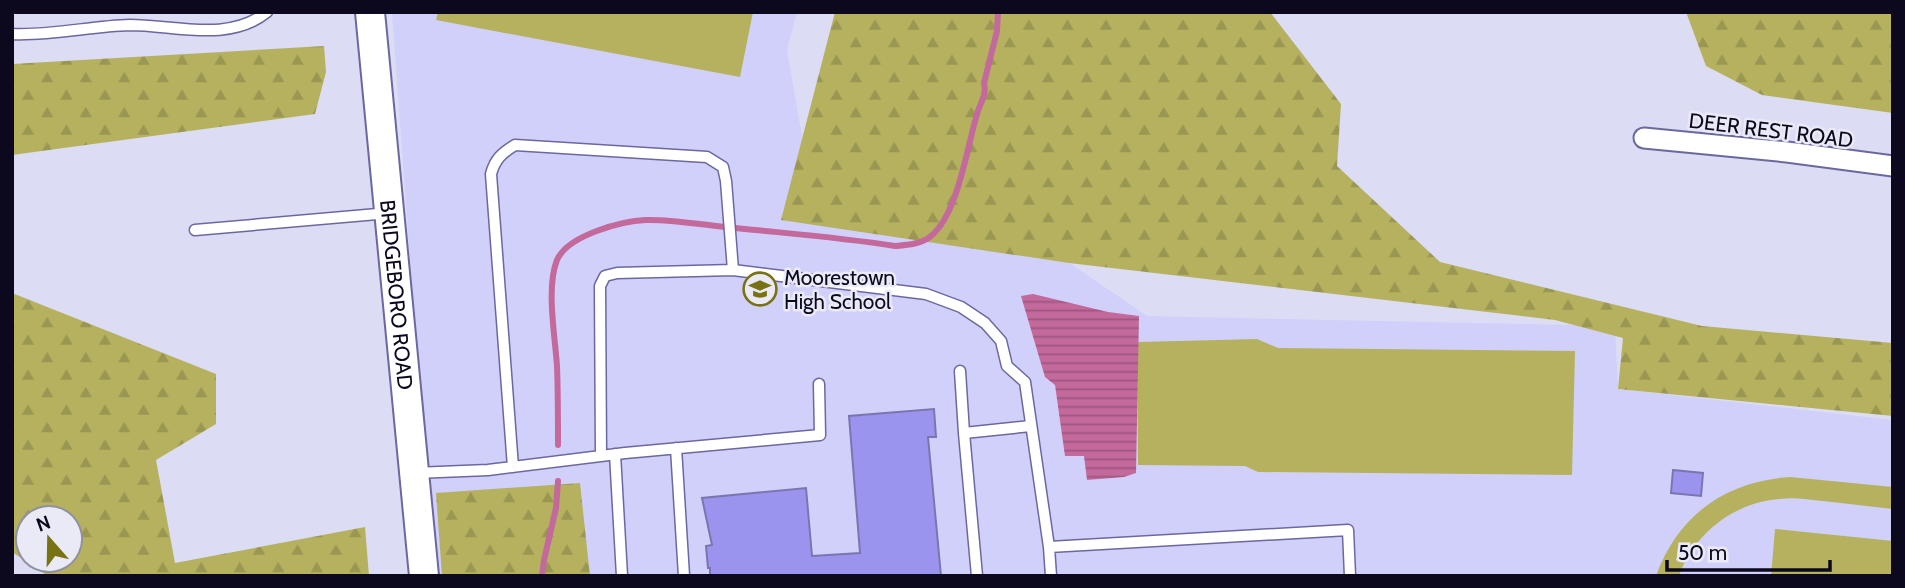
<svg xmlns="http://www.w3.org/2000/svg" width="1905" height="588" viewBox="0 0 1905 588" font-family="Cabin,sans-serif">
	<defs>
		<pattern id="forest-firs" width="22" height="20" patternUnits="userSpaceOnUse" patternTransform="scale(1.75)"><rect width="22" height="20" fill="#b5b15f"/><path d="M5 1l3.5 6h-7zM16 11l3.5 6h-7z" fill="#9a9752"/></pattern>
		<pattern id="water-rules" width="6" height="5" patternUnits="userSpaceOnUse" patternTransform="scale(1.75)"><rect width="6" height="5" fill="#c3699c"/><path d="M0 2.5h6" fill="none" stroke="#9d557f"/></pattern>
	</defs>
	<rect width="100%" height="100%" fill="#dcdcf5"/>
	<path fill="#d1d0fa" d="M 392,12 L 797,12 L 787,50 L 817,223 L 1055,253 L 1147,316 L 1615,326 L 1618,389 L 1893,420 L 1893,576 L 433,576 Z"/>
	<path fill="url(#forest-firs)" fill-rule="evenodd" d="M 835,12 L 1270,12 L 1341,104 L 1337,166 L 1440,262 L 1702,326 L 1893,343 L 1893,416 L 1618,389 L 1623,338 L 1555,320 L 1069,263 L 781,220 Z
		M 1686,12 L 1893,12 L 1893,113 L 1762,95 L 1706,66 Z
		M 324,46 L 326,72 L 315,114 L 12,155 L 12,64 Z
		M 12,293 L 216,374 L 216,424 L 156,460 L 175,563 L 365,527 L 369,576 L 48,576 L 12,552 ZM 70,518 L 70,560 L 28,560 L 28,518 Z
		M 580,483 L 590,576 L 442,576 L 436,493 Z"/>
	<path fill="#b5b15f" d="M 438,12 L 753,12 L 740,77 L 436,20 Z
		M 1257,339 L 1278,348 L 1575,351 L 1572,475 L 1258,472 L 1245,466 L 1138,465 L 1137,342 Z
		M 1790,477 L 1893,487 L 1893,509 C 1870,506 1846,504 1823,501 C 1809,500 1794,497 1780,499 C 1735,502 1694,533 1679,576 L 1656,576 C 1678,515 1726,481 1790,477 Z
		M 1775,529 L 1893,541 L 1893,576 L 1771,576 Z"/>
	<path fill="url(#water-rules)" d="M 1033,294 L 1108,312 L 1139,316 L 1136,473 L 1124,477 L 1087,480 L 1084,456 L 1065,456 L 1055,385 L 1045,377 L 1021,296 Z"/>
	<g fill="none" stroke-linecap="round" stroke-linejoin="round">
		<path stroke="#c3699c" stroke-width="6" d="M 558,445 C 558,419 558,392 557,366 C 555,336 546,287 557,260 C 568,235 622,221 646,220 C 672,219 700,225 726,227 C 782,233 838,237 895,246 C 907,245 922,244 931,236 C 958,214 967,147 977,114 C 980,103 987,95 984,83 L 997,31 L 998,12
			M 542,576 L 544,560 L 556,508 L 558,481"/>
	</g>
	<path fill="#9b94ef" stroke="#7976af" stroke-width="2" d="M 934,409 L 936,437 L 928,437 L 941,576 L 710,576 L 710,568 L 708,568 L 706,546 L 712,545 L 702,498 L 806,488 L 812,556 L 860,553 L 849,416 Z
		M 1673,470 L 1703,473 L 1701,496 L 1671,493 Z"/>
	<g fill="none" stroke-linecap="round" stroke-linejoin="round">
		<defs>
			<path id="service" d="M 12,34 C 51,36 91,26 130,25 C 174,25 229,43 267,12
				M 195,230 L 389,213
				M 960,371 L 964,433 L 977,576
				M 964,433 L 1031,426
				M 676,448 L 684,576
				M 615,454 L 622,576
				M 601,456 L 600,286 L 605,276 L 617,273 L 733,270 L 926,294 L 961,307 L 985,323 L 1001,341 L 1007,366 L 1025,382 L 1049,547 L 1051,576
				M 513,467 L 491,174 C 495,159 502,153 515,145 L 707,157 L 723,167 L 726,181 L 733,270
				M 415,473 L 488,470 L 625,453 L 820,435 L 819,384
				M 1049,547 L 1348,530 L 1350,576"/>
			<path id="minor" d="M 1644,138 L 1787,152 L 1893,166"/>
			<g id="secondary">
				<path id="s1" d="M 370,12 L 424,576"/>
			</g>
		</defs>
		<use href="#service" stroke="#6b689f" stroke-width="13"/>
		<use href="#minor" stroke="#6b689f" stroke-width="23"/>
		<use href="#secondary" stroke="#6b689f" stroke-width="32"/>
		<use href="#service" stroke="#fff" stroke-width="10"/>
		<use href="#minor" stroke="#fff" stroke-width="19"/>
		<use href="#secondary" stroke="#fff" stroke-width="28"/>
	</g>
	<defs>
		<symbol id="school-ring" viewBox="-11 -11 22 22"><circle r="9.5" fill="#eaeaf7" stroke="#787215" stroke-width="1.5"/><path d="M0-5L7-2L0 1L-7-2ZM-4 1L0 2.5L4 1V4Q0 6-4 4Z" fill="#787215"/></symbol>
	</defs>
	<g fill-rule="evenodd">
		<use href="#school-ring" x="741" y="270" width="38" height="38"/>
	</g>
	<g text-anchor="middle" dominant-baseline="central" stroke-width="5" stroke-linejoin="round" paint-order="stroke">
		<g font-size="21" fill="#0c091e" stroke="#eaeaf7">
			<text transform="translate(1771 130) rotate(7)">DEER REST ROAD</text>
			<text stroke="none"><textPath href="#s1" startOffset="284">BRIDGEBORO ROAD</textPath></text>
		</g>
		<g font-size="21" fill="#0c091e" stroke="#eaeaf7" text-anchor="start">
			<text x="784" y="277">Moorestown<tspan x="784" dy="24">High School</tspan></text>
		</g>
	</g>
	<rect width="1905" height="588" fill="none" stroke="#0c091e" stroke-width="28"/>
	<g transform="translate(49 539) rotate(340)"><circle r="33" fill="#eaeaf7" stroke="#9190a0" stroke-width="2"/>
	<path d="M0-5L12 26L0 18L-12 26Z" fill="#787215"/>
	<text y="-10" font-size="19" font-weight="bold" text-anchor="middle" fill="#0c091e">N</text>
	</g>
	<path d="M1667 560v10h163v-10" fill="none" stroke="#0c091e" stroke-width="3.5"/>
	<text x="1678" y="560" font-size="21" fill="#0c091e" stroke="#eaeaf7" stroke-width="5" paint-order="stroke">50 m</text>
</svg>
